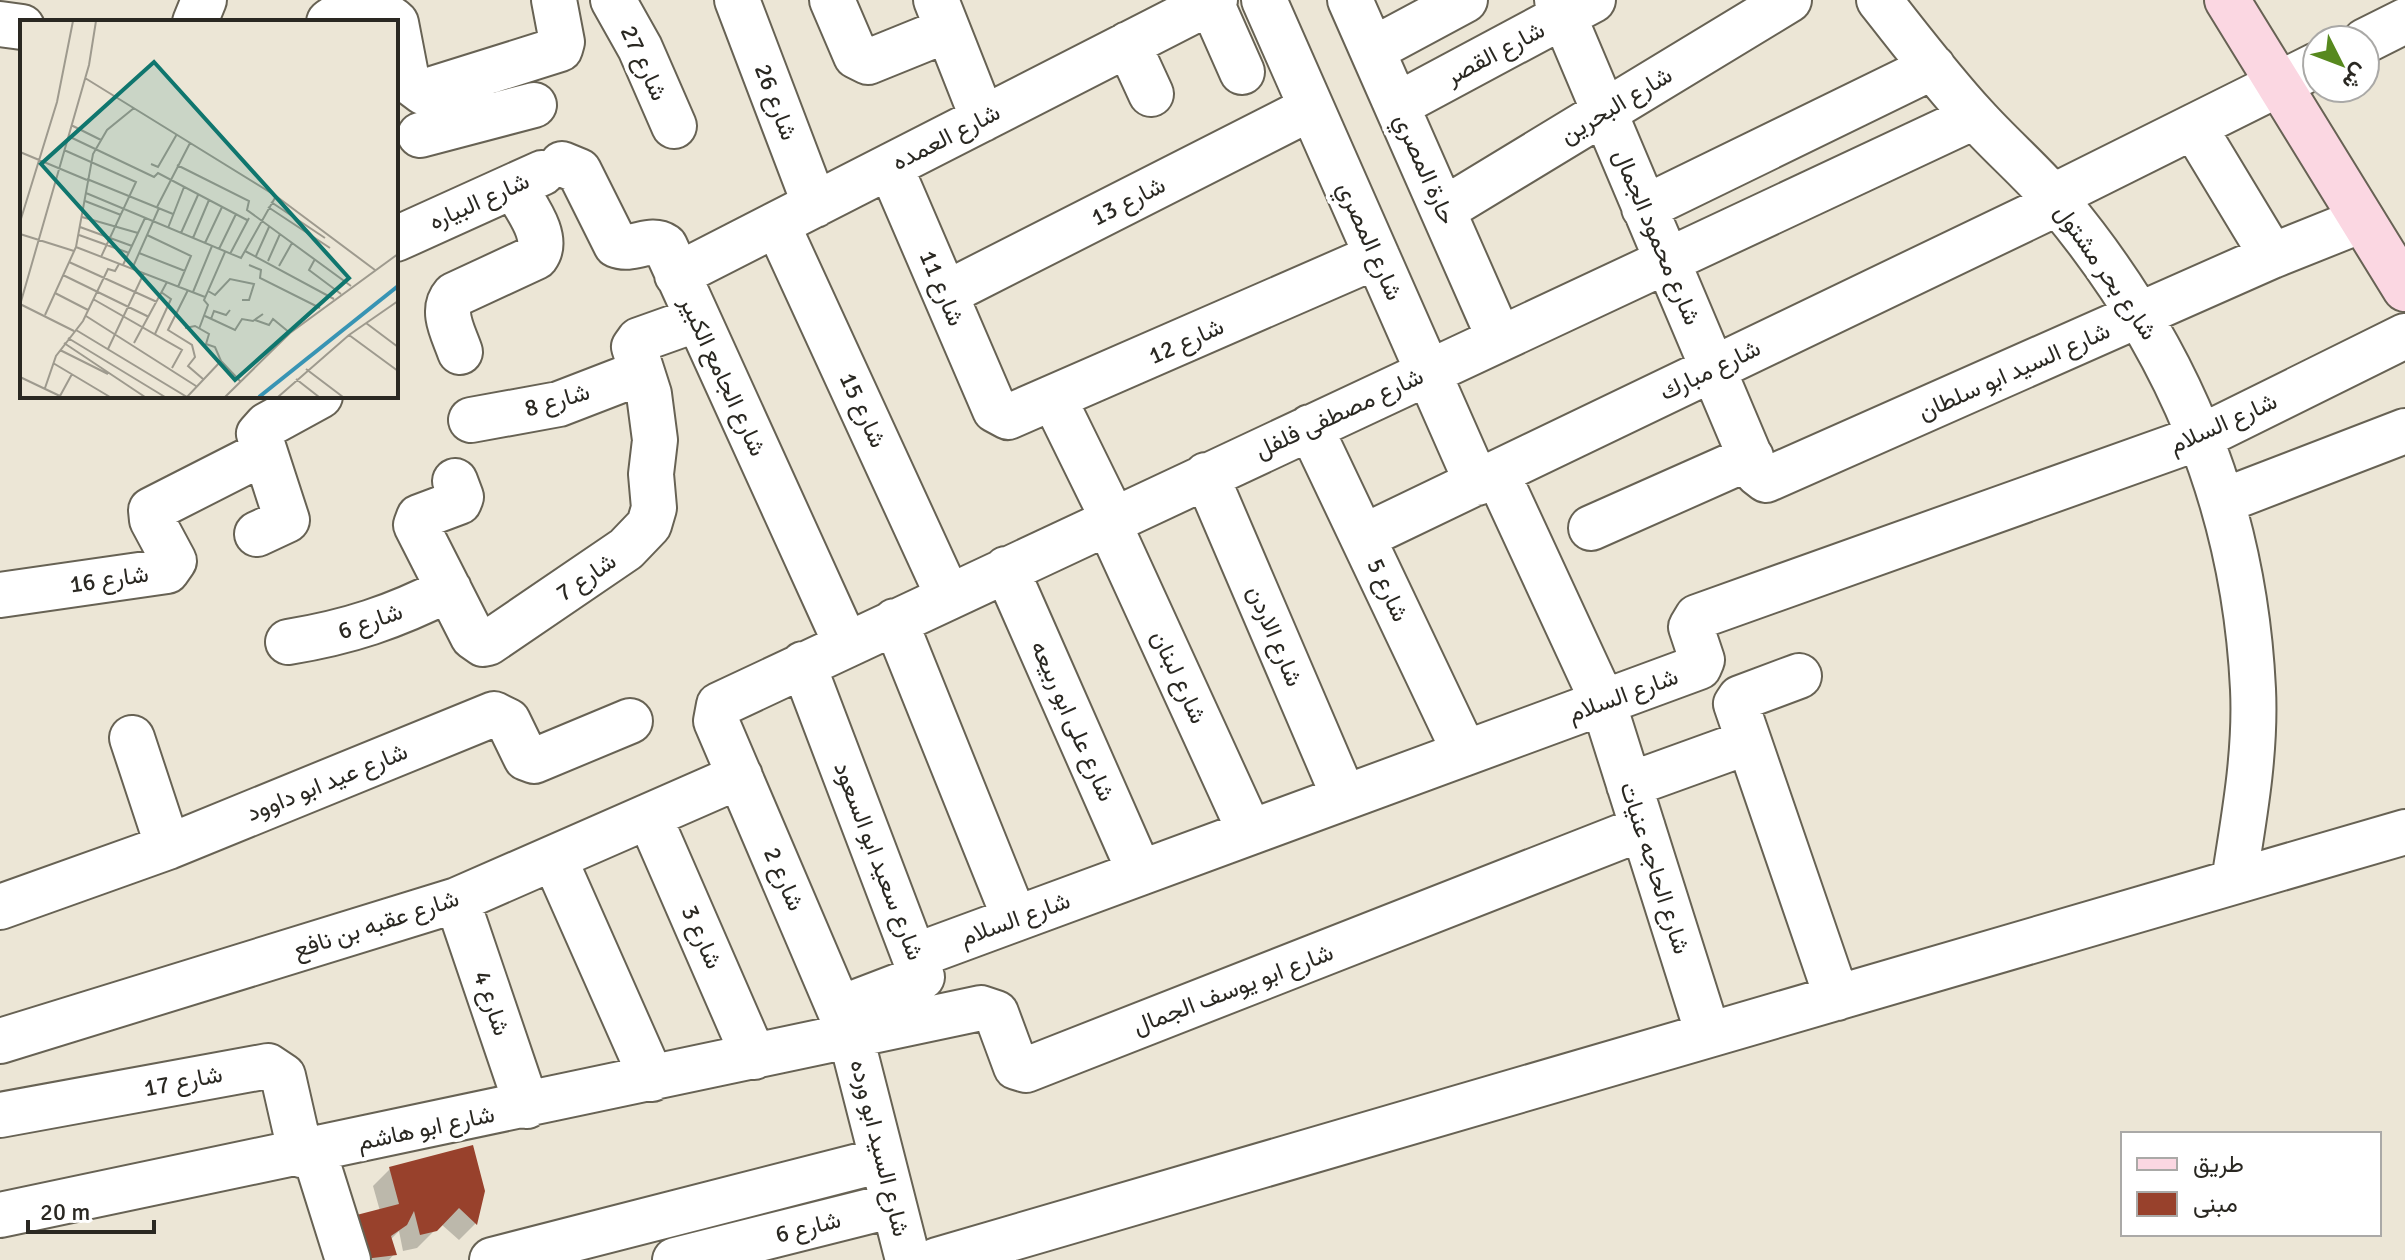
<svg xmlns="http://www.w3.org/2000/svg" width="2405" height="1260" viewBox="0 0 2405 1260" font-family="Signika,Vazirmatn,sans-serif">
	<rect width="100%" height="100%" fill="#ece6d6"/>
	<path fill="#0003" d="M 390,1169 L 483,1191 L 475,1224 L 459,1240 L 441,1224 L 417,1248 L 403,1251 L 399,1231 L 390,1240 L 394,1254 L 389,1260 L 335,1260 L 380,1211 L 373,1186 Z"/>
	<path fill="#98412c" d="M 473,1145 L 485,1191 L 477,1225 L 459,1208 L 437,1231 L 420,1235 L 414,1211 L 407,1225 L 391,1236 L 397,1255 L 356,1260 L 345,1218 L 399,1204 L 389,1167 Z"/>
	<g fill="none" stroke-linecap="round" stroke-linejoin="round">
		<defs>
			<path id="minor" d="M 613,0 L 640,48 L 674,126
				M 737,0 L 815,205
				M 832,0 L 856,56 L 868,62 L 947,30
				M 936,0 L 983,119
				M 1264,0 L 1477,483
				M 1350,0 L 1499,338
				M 1557,0 L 1757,473 L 1766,480 L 2272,256 L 2362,220
				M 1879,0 C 1910,39 1941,80 1975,117 C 2002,147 2033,173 2059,204 C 2177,346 2244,503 2253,689 C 2256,753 2244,818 2234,881
				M 1211,2 L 1242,72
				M 195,22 L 204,0
				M 329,22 C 342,10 382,9 395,22
				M 396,23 L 407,80 L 423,92 L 560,49 L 562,42 L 554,0
				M 0,24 L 22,27
				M 2365,41 L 2405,21
				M 1128,44 L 1151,94
				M 1372,50 L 1465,0
				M 1397,105 L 1593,0
				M 2194,127 L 2272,256
				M 420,135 L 534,105
				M 562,164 L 579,171 L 616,245 C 633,252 650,236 665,246 L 846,644
				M 890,166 L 995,410 L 1008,417 L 1377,256
				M 2052,197 L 2317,65
				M 1644,208 L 1933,67
				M 1443,210 L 1789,0
				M 777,224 L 948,596
				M 396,239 L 542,173
				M 677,275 L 1215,0
				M 945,294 L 1311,108
				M 460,352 C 454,334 440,311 454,295 L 536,257 C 551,237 524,205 514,186
				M 1054,399 L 1113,519
				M 471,420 L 559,404 L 642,372
				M 1310,427 L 1465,753
				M 1497,473 L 1603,702 L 1708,1034
				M 1206,475 L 1344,797
				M 455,481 L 461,497 L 459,502 L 419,517 L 416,525 L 473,637 L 483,644 L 488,643 L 626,549 L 649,525 L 654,508 L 651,474 L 655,440 L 649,394 L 634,347 L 639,340 L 698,319
				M 2223,501 L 2405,431
				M 1108,522 L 1250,832
				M 1591,528 L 1751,457
				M 257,534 L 287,520 L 259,434 L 267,425 L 320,396
				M 1363,537 L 2058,203
				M 1006,569 L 1140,873
				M 0,595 L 167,571 L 174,561 L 152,520 L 151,510 L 263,453
				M 895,621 L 1015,919
				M 288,642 C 349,632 394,617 449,589
				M 803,664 L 922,977 L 841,1008
				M 1799,676 L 1740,698 L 1736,704 L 1837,998
				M 132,738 L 168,847
				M 1629,785 L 1748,742
				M 649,816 L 754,1057
				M 554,858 L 652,1079
				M 457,900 L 527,1106
				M 0,907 L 168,847 L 494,714 L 508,721 L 526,758 L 534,761 L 630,721
				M 915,956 L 1699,667 L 1702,660 L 1691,627 L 1697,617 L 2201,437 L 2405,336
				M 0,1041 L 457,900 L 740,776
				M 0,1115 L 268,1066 L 283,1076 L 301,1155
				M 314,1152 L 348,1260
				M 0,1215 L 981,1008 L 996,1013 L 1016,1067 L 1026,1070 L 1643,828
				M 492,1260 L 882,1160
				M 675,1260 L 894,1205
				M 908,1260 L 851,1037 L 716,721 L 719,705 L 1974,117
				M 937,1260 L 2405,832"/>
			<path id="secondary" d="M 2227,0 L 2405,289"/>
		</defs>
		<use href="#minor" stroke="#676254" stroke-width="48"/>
		<use href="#secondary" stroke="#676254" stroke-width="48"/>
		<use href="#minor" stroke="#fff" stroke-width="44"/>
		<use href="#secondary" stroke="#fbd7e2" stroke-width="44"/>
	</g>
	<g text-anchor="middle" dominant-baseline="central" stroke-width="8" stroke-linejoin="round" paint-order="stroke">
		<g font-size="24" fill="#2a2822" stroke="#fff">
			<text transform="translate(1495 53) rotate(-28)">شارع القصر</text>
			<text transform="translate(644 63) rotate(65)">شارع 27</text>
			<text transform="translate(776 102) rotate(69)">شارع 26</text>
			<text transform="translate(1616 105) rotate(-31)">شارع البحرين</text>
			<text transform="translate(946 137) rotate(-27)">شارع العمده</text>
			<text transform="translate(1425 169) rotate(66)">حارة المصري</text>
			<text transform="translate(479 201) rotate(-24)">شارع البياره</text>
			<text transform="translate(1128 201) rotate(-27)">شارع 13</text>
			<text transform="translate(1657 237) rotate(67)">شارع محمود الجمال</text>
			<text transform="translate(1370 241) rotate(66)">شارع المصري</text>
			<text transform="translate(2106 272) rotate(55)">شارع بحر مشتول</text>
			<text transform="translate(942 288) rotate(67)">شارع 11</text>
			<text transform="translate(1186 341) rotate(-24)">شارع 12</text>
			<text transform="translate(1710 370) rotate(-26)">شارع مبارك</text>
			<text transform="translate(2014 371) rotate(-24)">شارع السيد ابو سلطان</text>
			<text transform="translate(723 376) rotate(65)">شارع الجامع الكبير</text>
			<text transform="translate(557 400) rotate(-16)">شارع 8</text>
			<text transform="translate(863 410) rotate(65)">شارع 15</text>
			<text transform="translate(1339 413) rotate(-25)">شارع مصطفى فلفل</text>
			<text transform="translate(2223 423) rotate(-24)">شارع السلام</text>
			<text transform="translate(586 577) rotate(-34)">شارع 7</text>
			<text transform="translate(109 579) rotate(-8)">شارع 16</text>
			<text transform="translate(1388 590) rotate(65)">شارع 5</text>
			<text transform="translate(370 621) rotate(-19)">شارع 6</text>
			<text transform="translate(1275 636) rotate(67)">شارع الاردن</text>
			<text transform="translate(1179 677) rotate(65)">شارع لبنان</text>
			<text transform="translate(1623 695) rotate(-20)">شارع السلام</text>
			<text transform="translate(1073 721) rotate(66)">شارع على ابو ربيعه</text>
			<text transform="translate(327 782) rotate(-22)">شارع عيد ابو داوود</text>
			<text transform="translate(879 861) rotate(69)">شارع سعيد ابو السعود</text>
			<text transform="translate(1655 868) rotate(72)">شارع الحاجه عنيات</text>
			<text transform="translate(784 879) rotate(66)">شارع 2</text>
			<text transform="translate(1015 919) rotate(-20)">شارع السلام</text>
			<text transform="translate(376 924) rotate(-18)">شارع عقبه بن نافع</text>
			<text transform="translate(702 937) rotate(66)">شارع 3</text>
			<text transform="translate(1233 989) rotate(-21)">شارع ابو يوسف الجمال</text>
			<text transform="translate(492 1003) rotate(71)">شارع 4</text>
			<text transform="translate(183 1081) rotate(-11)">شارع 17</text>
			<text transform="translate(426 1128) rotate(-12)">شارع ابو هاشم</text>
			<text transform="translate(880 1148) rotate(76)">شارع السيد ابو ورده</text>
			<text transform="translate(808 1227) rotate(-14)">شارع 6</text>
		</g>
	</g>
	<g transform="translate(20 20)">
		<rect width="378" height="378" fill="#ece6d6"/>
		<path fill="none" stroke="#3894b4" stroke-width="4" d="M 239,377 L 378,266"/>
		<path fill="none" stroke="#9e9a8e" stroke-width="2" d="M 65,58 L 256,176 L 355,250M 51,105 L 81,120M 48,116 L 134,157 L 138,153 L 227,200M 44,130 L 116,162 L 81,237M 0,132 L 67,160M 131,144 L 138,147 L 157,114M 157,145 L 229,181 L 227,190 L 331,266M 67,159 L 153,194M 66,173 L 221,238 L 256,176M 65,181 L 101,195M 251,182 L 305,218M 137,187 L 170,123M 248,187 L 310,228M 62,197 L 118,213M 0,202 L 37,82 L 53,1M 60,207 L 112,226M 148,208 L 164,167M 161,213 L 178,175M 0,214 L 54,231M 59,215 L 109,233M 127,215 L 171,236 L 158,267M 173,218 L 189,180M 185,223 L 202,187M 56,227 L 185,277M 199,229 L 216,194M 225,231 L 314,279M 119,233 L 165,251M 210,234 L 229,198M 236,236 L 249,207M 295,239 L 289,250 L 321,274M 248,241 L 260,214M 49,242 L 137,282M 103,245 L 125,198M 229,245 L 241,250 L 240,258 L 300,288M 259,246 L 272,223M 112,249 L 139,188M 43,255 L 129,297M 168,270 L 148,310 L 172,325 L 175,337 L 168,346 L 183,359M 188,271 L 195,275 L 210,259 L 234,264 L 229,280 L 222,280M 173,272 L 192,226M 35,273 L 68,290M 73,279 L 162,330 L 152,348M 0,284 L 54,311M 0,285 L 69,45 L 76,1M 25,295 L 56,227 L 73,134 L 87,110 L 114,88M 66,296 L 176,366M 185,296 L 215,310 L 222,299 L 233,301 L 243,294M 191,299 L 194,291 L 206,295 L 210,290M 235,300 L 249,305 L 253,299 L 270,313M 346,303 L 378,327M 165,308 L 175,306 L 189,314 L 186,324 L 195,327 L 201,341M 179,309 L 188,285 L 184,280 L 205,232M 56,310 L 167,377 L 201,341 L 220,361M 135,314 L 151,279 L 141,272M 329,315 L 378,351M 48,318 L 145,377M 44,323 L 125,377M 114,323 L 147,262M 88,329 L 124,253M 40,330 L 88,354M 33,343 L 90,377M 286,349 L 323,377M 0,357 L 42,377M 276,359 L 299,377M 25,368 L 36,336 L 63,301 L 88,249 L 95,251 L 99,244M 40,376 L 52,354M 205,377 L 270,313 L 378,234M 258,377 L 329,315 L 378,281"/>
		<path fill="#0f766e" fill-opacity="0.15" stroke="#0f766e" stroke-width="4" d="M 134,42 L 329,258 L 215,360 L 21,144 Z"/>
		<rect width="378" height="378" fill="none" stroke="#2a2822" stroke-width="4"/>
	</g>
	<rect x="2121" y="1132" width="260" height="104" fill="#ffffff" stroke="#aaa9a7" stroke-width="2"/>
	<rect x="2137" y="1158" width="40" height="12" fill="#fbd7e2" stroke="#aaa9a7" stroke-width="2"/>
	<text x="2193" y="1172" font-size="24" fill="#2a2822">طريق</text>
	<rect x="2137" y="1192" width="40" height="24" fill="#98412c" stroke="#aaa9a7" stroke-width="2"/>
	<text x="2193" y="1212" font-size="24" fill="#2a2822">مبنى</text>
	<g transform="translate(2341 64) rotate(132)"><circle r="38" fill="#ffffff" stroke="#aaa9a7" stroke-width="2"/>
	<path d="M0-6L14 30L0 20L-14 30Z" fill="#57891e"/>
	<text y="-12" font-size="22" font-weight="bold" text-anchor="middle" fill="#2a2822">ش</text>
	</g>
	<path d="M28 1220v12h126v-12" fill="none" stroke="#2a2822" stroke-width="4"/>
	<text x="40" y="1220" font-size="24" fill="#2a2822" stroke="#ffffff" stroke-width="6" paint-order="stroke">20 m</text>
</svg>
